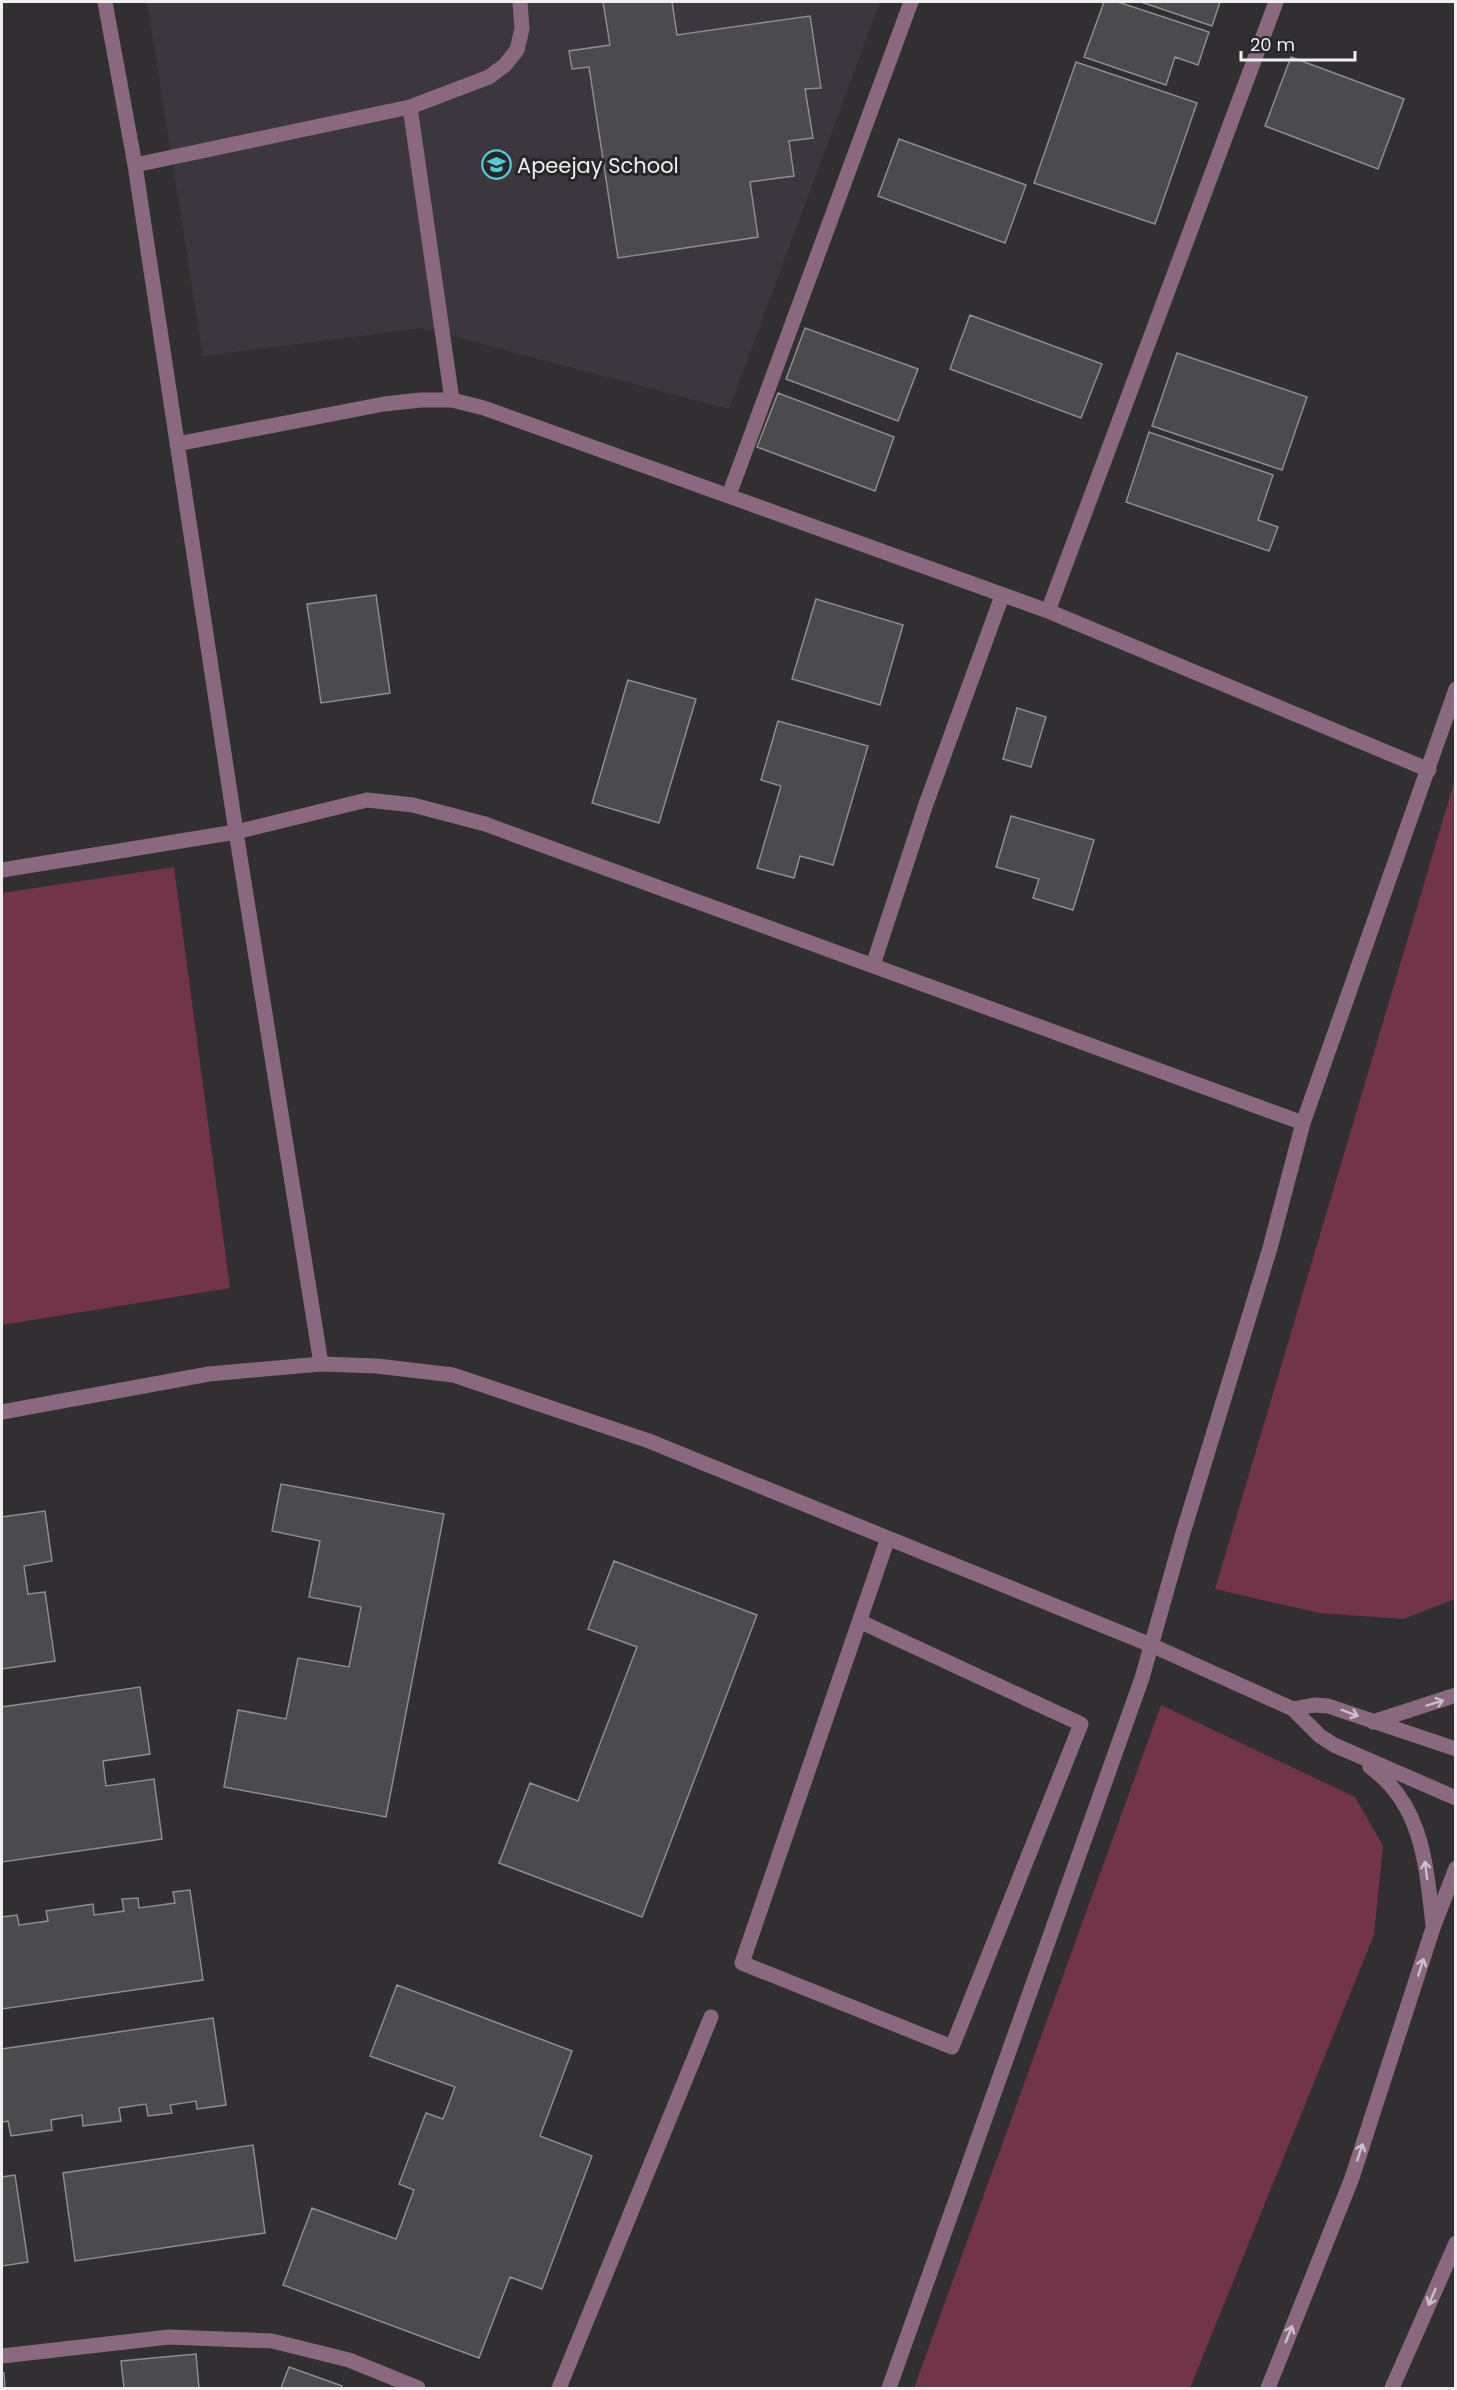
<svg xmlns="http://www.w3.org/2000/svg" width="1457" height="2390" viewBox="0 0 1457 2390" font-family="Poppins,sans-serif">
	<rect width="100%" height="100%" fill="#312f32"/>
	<path fill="#3c373f" d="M 147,2 L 880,2 L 729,409 L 421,328 L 203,356 Z"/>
	<path fill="#713449" d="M 1455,779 L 1455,1599 L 1403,1619 L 1319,1613 L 1215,1589 Z
		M 174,867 L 230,1288 L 2,1325 L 2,893 Z
		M 1161,1705 L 1355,1797 L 1383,1846 L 1374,1935 L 1190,2388 L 914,2388 Z"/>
	<path fill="#4b4b4e" stroke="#8d8c90" stroke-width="1.5" d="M 603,2 L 672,2 L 677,35 L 810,16 L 821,88 L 805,89 L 813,138 L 789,141 L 794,176 L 750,182 L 758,237 L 618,258 L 589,67 L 572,69 L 569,51 L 610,45 Z
		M 1104,2 L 1118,2 L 1209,32 L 1198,65 L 1175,57 L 1166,85 L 1084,57 Z
		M 1141,2 L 1220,2 L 1212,26 Z
		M 1291,57 L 1404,99 L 1378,169 L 1265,126 Z
		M 1076,62 L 1197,103 L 1155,224 L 1034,183 Z
		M 899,139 L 1026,185 L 1005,243 L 878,196 Z
		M 970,315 L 1102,364 L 1081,418 L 950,369 Z
		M 805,328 L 918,369 L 898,421 L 786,379 Z
		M 1177,353 L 1307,397 L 1282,470 L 1152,426 Z
		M 778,393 L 894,437 L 875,491 L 757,447 Z
		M 1149,432 L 1273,475 L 1258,520 L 1278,527 L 1269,551 L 1126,502 Z
		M 376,595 L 390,693 L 321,703 L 307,604 Z
		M 816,599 L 903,625 L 880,705 L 792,679 Z
		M 628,680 L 696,699 L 659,823 L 592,803 Z
		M 1017,708 L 1046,717 L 1031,767 L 1003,759 Z
		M 778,721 L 868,746 L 833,865 L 800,856 L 794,878 L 757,868 L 781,786 L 761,780 Z
		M 1011,816 L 1094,840 L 1073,910 L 1033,898 L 1039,879 L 996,867 Z
		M 281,1484 L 444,1514 L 386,1817 L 224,1787 L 238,1710 L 286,1719 L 298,1658 L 349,1667 L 361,1607 L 309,1597 L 320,1541 L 272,1531 Z
		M 45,1511 L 52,1561 L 24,1566 L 28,1594 L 45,1592 L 55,1661 L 2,1669 L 2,1517 Z
		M 614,1561 L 757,1615 L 642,1917 L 499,1863 L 530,1783 L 578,1801 L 637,1647 L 588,1629 Z
		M 140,1687 L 150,1754 L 103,1761 L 106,1786 L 154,1779 L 162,1839 L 2,1862 L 2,1707 Z
		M 190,1890 L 203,1980 L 2,2009 L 2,1917 L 17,1915 L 19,1925 L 48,1921 L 46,1911 L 93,1904 L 94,1915 L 124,1911 L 122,1899 L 138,1898 L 139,1908 L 175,1903 L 173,1892 Z
		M 397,1985 L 572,2051 L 540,2136 L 592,2156 L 542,2289 L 510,2277 L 479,2358 L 283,2285 L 312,2208 L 396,2239 L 414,2190 L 399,2184 L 426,2113 L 443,2119 L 455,2087 L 370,2056 Z
		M 213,2018 L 226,2105 L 197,2109 L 196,2101 L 170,2105 L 172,2113 L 148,2116 L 146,2104 L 119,2108 L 121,2121 L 83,2126 L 82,2115 L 51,2120 L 52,2130 L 11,2136 L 8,2121 L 2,2122 L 2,2049 Z
		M 253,2145 L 265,2233 L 75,2261 L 63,2173 Z
		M 15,2175 L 28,2262 L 2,2266 L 2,2177 Z
		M 196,2354 L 199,2388 L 124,2388 L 121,2361 Z
		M 289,2367 L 342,2386 L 341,2388 L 281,2388 Z
		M 2,2373 L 4,2373 L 5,2388 L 2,2388 Z"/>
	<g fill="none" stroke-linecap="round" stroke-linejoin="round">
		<path stroke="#8a6980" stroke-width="15" d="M 105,2 L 135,165 L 236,832 L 321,1364
			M 410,107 L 452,400
			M 135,165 L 410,107 L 489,77 L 505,65 L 517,50 L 522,29 L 520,2
			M 177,444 L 384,404 L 421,400 L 452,400 L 484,408 L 1048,611 L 1429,770
			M 729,495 L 911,2
			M 1048,611 L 1276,2
			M 2,870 L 236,832 L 367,800 L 413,805 L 485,824 L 1303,1123
			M 873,965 L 926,804 L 1002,596
			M 2,1412 L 209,1374 L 321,1364 L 377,1366 L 453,1375 L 649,1441 L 1151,1645 L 1293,1709 L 1320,1736 L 1334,1745 L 1456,1798
			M 861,1622 L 1081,1724 L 952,2047 L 742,1963 L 888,1538
			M 1293,1709 L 1314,1705 L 1328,1706 L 1456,1749
			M 1373,1722 L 1456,1695
			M 1370,1767 C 1423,1805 1426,1865 1433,1925
			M 2,2356 L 169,2337 L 272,2341 L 349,2360 L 418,2388
			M 559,2388 L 711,2017
			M 889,2388 L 1142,1678 L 1183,1533 L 1270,1248 L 1303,1123 L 1456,689
			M 1268,2388 L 1352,2178 L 1433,1928 L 1456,1868
			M 1392,2388 L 1456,2243"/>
	</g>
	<defs><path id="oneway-shaft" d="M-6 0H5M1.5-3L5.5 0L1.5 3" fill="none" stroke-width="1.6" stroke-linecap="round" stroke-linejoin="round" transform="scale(1.5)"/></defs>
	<g stroke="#ccc0c9">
		<use href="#oneway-shaft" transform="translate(1435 1703) rotate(-17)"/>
		<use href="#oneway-shaft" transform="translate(1350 1713) rotate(20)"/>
		<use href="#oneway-shaft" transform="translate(1426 1870) rotate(-97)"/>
		<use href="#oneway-shaft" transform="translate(1421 1967) rotate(-72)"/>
		<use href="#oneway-shaft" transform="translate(1360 2152) rotate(-72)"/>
		<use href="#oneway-shaft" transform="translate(1432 2297) rotate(113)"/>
		<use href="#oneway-shaft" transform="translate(1289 2334) rotate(-68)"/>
	</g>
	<defs>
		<symbol id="school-ring" viewBox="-11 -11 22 22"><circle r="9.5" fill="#272628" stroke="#52cbd7" stroke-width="1.5"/><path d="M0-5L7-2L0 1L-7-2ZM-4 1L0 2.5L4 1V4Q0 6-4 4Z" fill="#52cbd7"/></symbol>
	</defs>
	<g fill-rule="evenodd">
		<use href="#school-ring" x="480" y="148" width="33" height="33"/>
	</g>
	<g text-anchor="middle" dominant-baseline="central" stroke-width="6" stroke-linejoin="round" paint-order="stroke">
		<g font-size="21" fill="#f0eff0" stroke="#272628" text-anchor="start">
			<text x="517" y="165">Apeejay School</text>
		</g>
	</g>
	<rect width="1457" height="2390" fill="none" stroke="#f0eff0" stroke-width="6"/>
	<path d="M1241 51v9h114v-9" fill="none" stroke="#f0eff0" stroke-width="3"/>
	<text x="1250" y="51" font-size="18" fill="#f0eff0" stroke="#272628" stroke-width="4.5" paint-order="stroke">20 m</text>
</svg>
